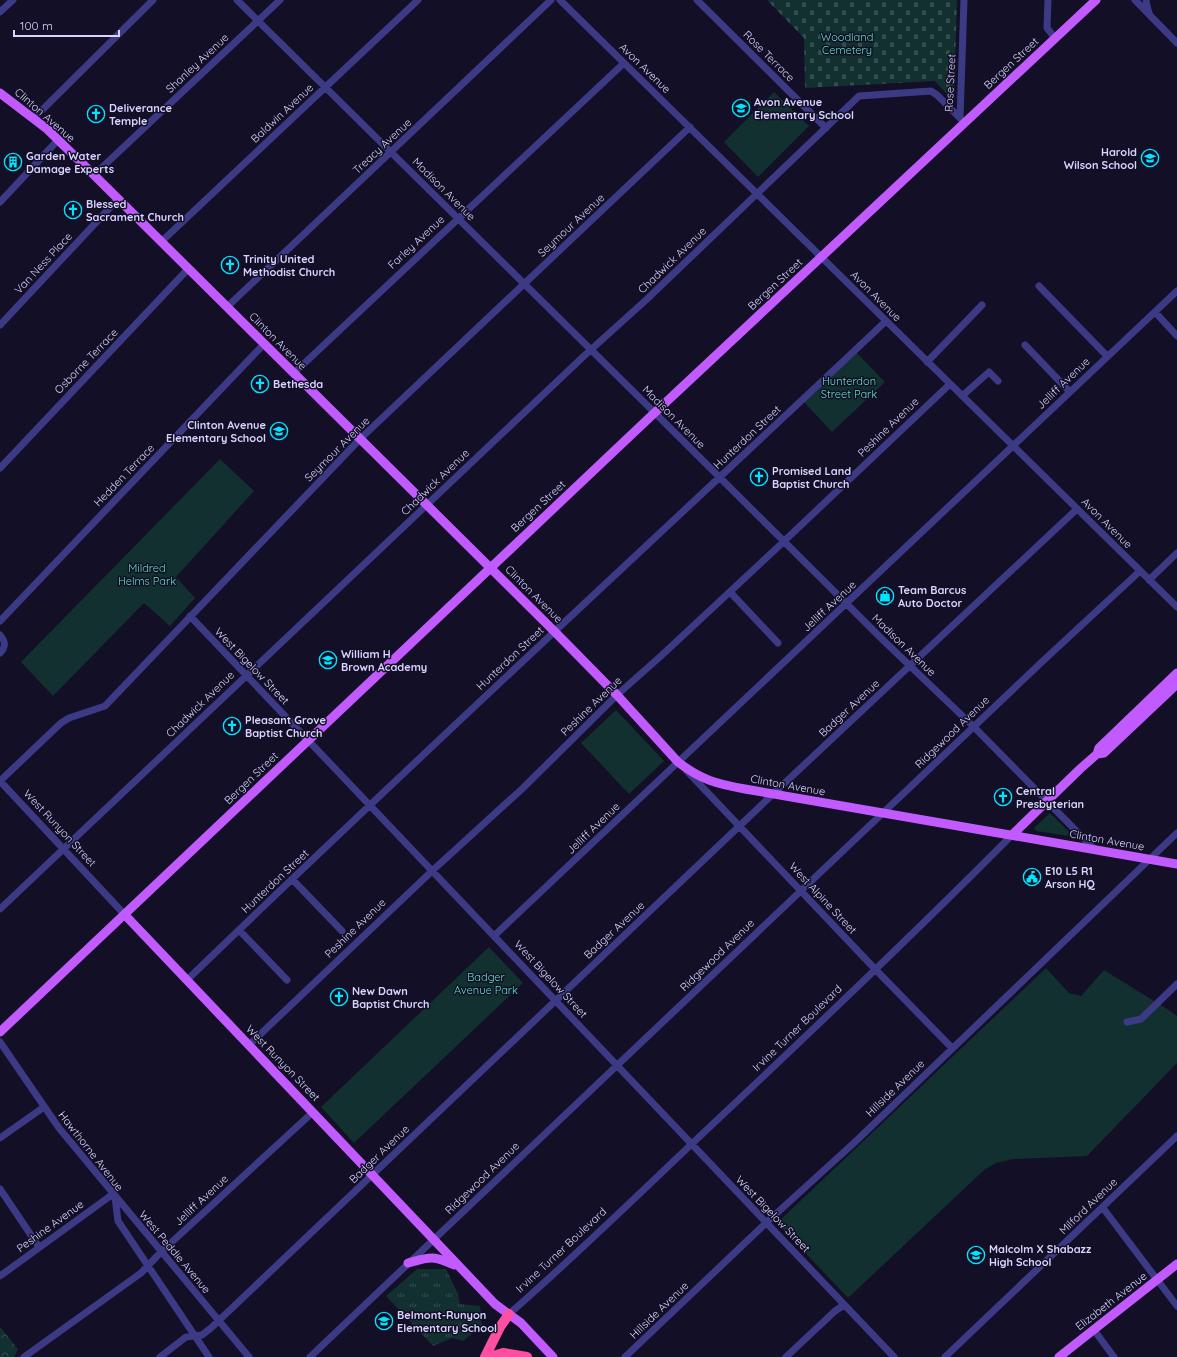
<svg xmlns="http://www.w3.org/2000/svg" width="1177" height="1357" viewBox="0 0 1177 1357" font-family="Quicksand,sans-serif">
	<defs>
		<pattern id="grass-tufts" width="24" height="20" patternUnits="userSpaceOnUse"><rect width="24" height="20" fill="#12302f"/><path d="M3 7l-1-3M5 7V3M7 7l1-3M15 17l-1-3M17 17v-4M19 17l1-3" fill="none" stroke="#344d4e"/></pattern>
		<pattern id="forest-crowns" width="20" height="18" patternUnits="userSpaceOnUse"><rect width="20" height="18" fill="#12302f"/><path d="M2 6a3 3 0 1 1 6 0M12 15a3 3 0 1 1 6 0" fill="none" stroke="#344d4e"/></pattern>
		<pattern id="cemetery-stones" width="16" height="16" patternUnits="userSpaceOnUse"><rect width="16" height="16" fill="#12302f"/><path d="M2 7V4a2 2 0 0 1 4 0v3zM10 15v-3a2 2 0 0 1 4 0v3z" fill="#344d4e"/></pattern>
	</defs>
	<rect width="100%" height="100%" fill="#130f26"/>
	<path fill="url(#grass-tufts)" d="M 417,1269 L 446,1269 L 458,1294 L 460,1304 L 480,1306 L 482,1325 L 463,1341 L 452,1338 L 433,1346 L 386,1296 Z"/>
	<path fill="url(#forest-crowns)" d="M 0,1327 L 18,1349 L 14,1357 L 0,1357 Z"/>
	<path fill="url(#cemetery-stones)" d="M 767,0 L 957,0 L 954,98 L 951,99 L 935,81 L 805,88 L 804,38 Z"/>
	<path fill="#12302f" d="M 774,92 L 809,126 L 758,177 L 724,142 Z
		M 856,352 L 885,382 L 832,432 L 804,402 Z
		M 220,459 L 254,491 L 176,577 L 195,598 L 170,626 L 144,603 L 53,696 L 21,662 Z
		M 616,710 L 664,761 L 629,794 L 581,743 Z
		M 1050,813 L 1069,832 L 1068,836 L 1037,831 L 1034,829 L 1035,827 Z
		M 489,947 L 523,983 L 354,1143 L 321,1107 Z
		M 1046,968 L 1069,993 L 1081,996 L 1104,970 L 1167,1009 L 1177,1016 L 1177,1063 L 1087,1156 L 1013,1159 L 996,1163 L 984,1170 L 848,1298 L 777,1223 Z"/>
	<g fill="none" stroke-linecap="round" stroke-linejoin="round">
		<path stroke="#3d3a85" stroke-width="7" d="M 237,0 L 655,413 L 884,641 L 974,727 L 1095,850
			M 560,0 L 1177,607
			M 697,0 L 826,128
			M 1048,0 L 1047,28 L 1055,38
			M 1135,0 L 1177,43
			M 1146,0 L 1147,6 L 1149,13
			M 0,12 L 13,0
			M 34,118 L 153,0
			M 960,118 L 964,0
			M 94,175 L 280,0
			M 0,202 L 58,140
			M 161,242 L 418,0
			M 1039,286 L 1107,356
			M 227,307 L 551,0
			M 1155,312 L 1177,336
			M 0,325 L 118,199
			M 1025,345 L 1070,392
			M 927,362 L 982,305
			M 294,373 L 624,63
			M 962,396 L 989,372 L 998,381
			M 0,468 L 188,269
			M 1149,580 L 1177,553
			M 730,592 L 778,643
			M 190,616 L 894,1357
			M 0,621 L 264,344
			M 0,635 C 6,642 6,647 0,653
			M 687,771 L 875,969 L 952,1048
			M 0,781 L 61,723 L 69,718 L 105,706 L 360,439 L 690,127
			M 0,781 L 125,915
			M 292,879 L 342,931
			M 0,909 L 585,355 L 646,300 L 859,96 L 931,91 L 937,95 L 965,123
			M 239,930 L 287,980
			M 495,935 L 1177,291
			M 187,980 C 417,757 653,541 886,321
			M 1127,1022 L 1141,1019 L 1177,984
			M 0,1042 L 59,1128 L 249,1357
			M 249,1045 L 432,871 L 523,788 L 617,695 L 662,655 L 779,546 L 950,384
			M 0,1138 L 44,1107
			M 0,1189 L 39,1247
			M 115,1197 L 118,1221 L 209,1357
			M 1103,1208 L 1177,1306
			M 0,1276 L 113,1194
			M 509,1314 C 580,1252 647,1186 716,1121 C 816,1027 915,933 1012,835
			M 1094,1330 L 1114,1357
			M 24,1357 L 141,1273 L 161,1252 L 313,1112
			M 160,1357 L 186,1337 L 202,1335 L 211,1328 L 773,794 L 1077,509
			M 310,1357 L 1045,659 L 1140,571
			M 625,1357 L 767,1222 L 855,1142 L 1177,833
			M 786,1357 L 835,1311 L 844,1305
			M 945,1357 L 1177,1136"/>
		<path stroke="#c25bff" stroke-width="9" d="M 0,93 L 47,129 L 94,175 L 554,631 L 617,695 L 678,762 C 701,780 717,784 745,789 L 1177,864
			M 1097,754 L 1099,748 L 1177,673
			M 1012,835 L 1080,769 L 1097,754 L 1104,753 L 1177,684
			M 125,915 L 495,1304 L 521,1323 L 553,1357
			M 0,1032 L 648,419 L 1096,0
			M 408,1263 C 430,1257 432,1255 454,1265
			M 1059,1357 L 1177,1264"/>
		<path stroke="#ff4fa3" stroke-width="10" d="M 485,1357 L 500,1327 L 509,1314
			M 490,1357 L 503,1353 L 527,1357"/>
	</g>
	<defs>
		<symbol id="school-ring" viewBox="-11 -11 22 22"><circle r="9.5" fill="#130f26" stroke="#00e5ff" stroke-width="1.5"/><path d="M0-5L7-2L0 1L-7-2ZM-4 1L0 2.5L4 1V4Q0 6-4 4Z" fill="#00e5ff"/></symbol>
		<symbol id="church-ring" viewBox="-11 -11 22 22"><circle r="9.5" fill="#130f26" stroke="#00e5ff" stroke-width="1.5"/><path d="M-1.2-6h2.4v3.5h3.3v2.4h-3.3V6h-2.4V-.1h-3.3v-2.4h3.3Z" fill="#00e5ff"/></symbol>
		<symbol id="building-ring" viewBox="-11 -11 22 22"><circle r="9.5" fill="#130f26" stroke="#00e5ff" stroke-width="1.5"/><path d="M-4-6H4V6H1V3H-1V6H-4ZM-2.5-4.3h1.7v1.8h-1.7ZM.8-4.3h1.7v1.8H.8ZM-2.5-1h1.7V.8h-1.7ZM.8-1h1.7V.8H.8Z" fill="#00e5ff"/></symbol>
		<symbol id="shop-ring" viewBox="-11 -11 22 22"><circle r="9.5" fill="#130f26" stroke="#00e5ff" stroke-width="1.5"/><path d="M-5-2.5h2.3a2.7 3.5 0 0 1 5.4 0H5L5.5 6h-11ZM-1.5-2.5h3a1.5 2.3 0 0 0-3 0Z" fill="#00e5ff"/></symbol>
		<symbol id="civic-ring" viewBox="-11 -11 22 22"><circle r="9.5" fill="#130f26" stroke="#00e5ff" stroke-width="1.5"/><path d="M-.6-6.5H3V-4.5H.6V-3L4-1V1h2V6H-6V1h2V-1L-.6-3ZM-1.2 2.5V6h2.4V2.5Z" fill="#00e5ff"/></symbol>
	</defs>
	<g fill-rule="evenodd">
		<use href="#school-ring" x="731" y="98" width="20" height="20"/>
		<use href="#church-ring" x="86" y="104" width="20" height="20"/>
		<use href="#school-ring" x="1140" y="148" width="20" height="20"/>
		<use href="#building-ring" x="3" y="152" width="20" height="20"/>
		<use href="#church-ring" x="63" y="200" width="20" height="20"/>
		<use href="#church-ring" x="220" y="255" width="20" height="20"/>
		<use href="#church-ring" x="250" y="374" width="20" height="20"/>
		<use href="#school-ring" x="269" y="421" width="20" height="20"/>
		<use href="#church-ring" x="749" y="467" width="20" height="20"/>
		<use href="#shop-ring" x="875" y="586" width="20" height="20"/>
		<use href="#school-ring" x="318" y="650" width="20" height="20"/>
		<use href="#church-ring" x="222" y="716" width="20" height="20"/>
		<use href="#church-ring" x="993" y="787" width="20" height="20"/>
		<use href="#civic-ring" x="1022" y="867" width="20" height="20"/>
		<use href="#church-ring" x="329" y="987" width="20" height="20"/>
		<use href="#school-ring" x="966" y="1245" width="20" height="20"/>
		<use href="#school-ring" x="374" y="1311" width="20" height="20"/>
	</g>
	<g text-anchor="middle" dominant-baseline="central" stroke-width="3" stroke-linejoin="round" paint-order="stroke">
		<g font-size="11" fill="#5fe0c0" stroke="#130f26">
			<text x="847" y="37">Woodland<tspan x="847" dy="13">Cemetery</tspan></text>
			<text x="849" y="381">Hunterdon<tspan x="849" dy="13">Street Park</tspan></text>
			<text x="147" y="568">Mildred<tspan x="147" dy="13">Helms Park</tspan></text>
			<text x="486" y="977">Badger<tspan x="486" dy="13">Avenue Park</tspan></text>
		</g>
		<g font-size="11" fill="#d9d4ff" stroke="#130f26">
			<text transform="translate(769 56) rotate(45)">Rose Terrace</text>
			<text transform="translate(197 63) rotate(-43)">Shanley Avenue</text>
			<text transform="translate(1011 63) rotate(-43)">Bergen Street</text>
			<text transform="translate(645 68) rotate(44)">Avon Avenue</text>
			<text transform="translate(950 83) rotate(-87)">Rose Street</text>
			<text transform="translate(282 113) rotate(-43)">Baldwin Avenue</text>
			<text transform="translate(45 115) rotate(41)">Clinton Avenue</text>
			<text transform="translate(382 146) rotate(-43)">Treacy Avenue</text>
			<text transform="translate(444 189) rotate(45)">Madison Avenue</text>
			<text transform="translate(571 225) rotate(-43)">Seymour Avenue</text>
			<text transform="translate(416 242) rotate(-43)">Farley Avenue</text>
			<text transform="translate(672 260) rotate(-44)">Chadwick Avenue</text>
			<text transform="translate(43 263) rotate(-47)">Van Ness Place</text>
			<text transform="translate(775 284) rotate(-43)">Bergen Street</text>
			<text transform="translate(876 296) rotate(45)">Avon Avenue</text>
			<text transform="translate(278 341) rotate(45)">Clinton Avenue</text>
			<text transform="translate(86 361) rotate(-46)">Osborne Terrace</text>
			<text transform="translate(1063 383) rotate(-44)">Jelliff Avenue</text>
			<text transform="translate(674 417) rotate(45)">Madison Avenue</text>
			<text transform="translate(888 427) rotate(-44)">Peshine Avenue</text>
			<text transform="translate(747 437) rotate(-43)">Hunterdon Street</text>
			<text transform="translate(337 449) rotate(-45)">Seymour Avenue</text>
			<text transform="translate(124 475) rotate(-46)">Hedden Terrace</text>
			<text transform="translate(435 482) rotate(-44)">Chadwick Avenue</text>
			<text transform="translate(538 506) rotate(-43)">Bergen Street</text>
			<text transform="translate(1107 523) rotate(45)">Avon Avenue</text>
			<text transform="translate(534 594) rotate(45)">Clinton Avenue</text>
			<text transform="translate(829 606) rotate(-43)">Jelliff Avenue</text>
			<text transform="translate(904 645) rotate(44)">Madison Avenue</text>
			<text transform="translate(510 658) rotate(-43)">Hunterdon Street</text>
			<text transform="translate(252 666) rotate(46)">West Bigelow Street</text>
			<text transform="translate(200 704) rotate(-44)">Chadwick Avenue</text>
			<text transform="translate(591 706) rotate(-44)">Peshine Avenue</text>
			<text transform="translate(849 708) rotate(-43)">Badger Avenue</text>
			<text transform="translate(952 732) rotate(-44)">Ridgewood Avenue</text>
			<text transform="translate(251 778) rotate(-44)">Bergen Street</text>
			<text transform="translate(788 785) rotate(10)">Clinton Avenue</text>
			<text transform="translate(60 828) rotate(47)">West Runyon Street</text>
			<text transform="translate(593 828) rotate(-44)">Jelliff Avenue</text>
			<text transform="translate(1107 840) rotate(10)">Clinton Avenue</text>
			<text transform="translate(275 881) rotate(-43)">Hunterdon Street</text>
			<text transform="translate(823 898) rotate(47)">West Alpine Street</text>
			<text transform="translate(355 928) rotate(-44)">Peshine Avenue</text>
			<text transform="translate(614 930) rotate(-43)">Badger Avenue</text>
			<text transform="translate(717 955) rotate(-44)">Ridgewood Avenue</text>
			<text transform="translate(551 979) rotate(47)">West Bigelow Street</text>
			<text transform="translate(797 1028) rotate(-44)">Irvine Turner Boulevard</text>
			<text transform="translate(283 1063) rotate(46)">West Runyon Street</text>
			<text transform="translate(895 1088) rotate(-44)">Hillside Avenue</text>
			<text transform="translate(91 1151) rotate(52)">Hawthorne Avenue</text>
			<text transform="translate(379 1154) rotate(-44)">Badger Avenue</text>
			<text transform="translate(482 1178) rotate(-44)">Ridgewood Avenue</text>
			<text transform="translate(201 1200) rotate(-43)">Jelliff Avenue</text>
			<text transform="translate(1088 1206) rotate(-44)">Milford Avenue</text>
			<text transform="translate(773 1214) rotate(46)">West Bigelow Street</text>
			<text transform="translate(50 1226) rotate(-36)">Peshine Avenue</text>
			<text transform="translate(561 1250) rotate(-43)">Irvine Turner Boulevard</text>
			<text transform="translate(175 1252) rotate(50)">West Peddie Avenue</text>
			<text transform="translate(1111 1301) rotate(-38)">Elizabeth Avenue</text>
			<text transform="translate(659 1310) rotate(-44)">Hillside Avenue</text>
		</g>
		<g font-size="11" font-weight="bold" fill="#d9d4ff" stroke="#130f26" text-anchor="start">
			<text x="754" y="102">Avon Avenue<tspan x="754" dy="13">Elementary School</tspan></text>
			<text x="109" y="108">Deliverance<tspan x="109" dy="13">Temple</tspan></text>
			<text x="1137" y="152" text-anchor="end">Harold<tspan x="1137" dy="13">Wilson School</tspan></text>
			<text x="26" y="156">Garden Water<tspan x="26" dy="13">Damage Experts</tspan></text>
			<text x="86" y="204">Blessed<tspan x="86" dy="13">Sacrament Church</tspan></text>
			<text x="243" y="259">Trinity United<tspan x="243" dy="13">Methodist Church</tspan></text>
			<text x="273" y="384">Bethesda</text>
			<text x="266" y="425" text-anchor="end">Clinton Avenue<tspan x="266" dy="13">Elementary School</tspan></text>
			<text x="772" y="471">Promised Land<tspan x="772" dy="13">Baptist Church</tspan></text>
			<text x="898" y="590">Team Barcus<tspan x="898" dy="13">Auto Doctor</tspan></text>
			<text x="341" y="654">William H<tspan x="341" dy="13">Brown Academy</tspan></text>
			<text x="245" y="720">Pleasant Grove<tspan x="245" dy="13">Baptist Church</tspan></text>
			<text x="1016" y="791">Central<tspan x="1016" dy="13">Presbyterian</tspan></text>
			<text x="1045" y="871">E10 L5 R1<tspan x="1045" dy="13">Arson HQ</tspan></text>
			<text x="352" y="991">New Dawn<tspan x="352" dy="13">Baptist Church</tspan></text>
			<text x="989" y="1249">Malcolm X Shabazz<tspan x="989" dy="13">High School</tspan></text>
			<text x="397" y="1315">Belmont-Runyon<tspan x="397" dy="13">Elementary School</tspan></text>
		</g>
	</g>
	<path d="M14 30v6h105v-6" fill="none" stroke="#d9d4ff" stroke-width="2"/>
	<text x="20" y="30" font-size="12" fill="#d9d4ff" stroke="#130f26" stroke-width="3" paint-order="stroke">100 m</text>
</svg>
